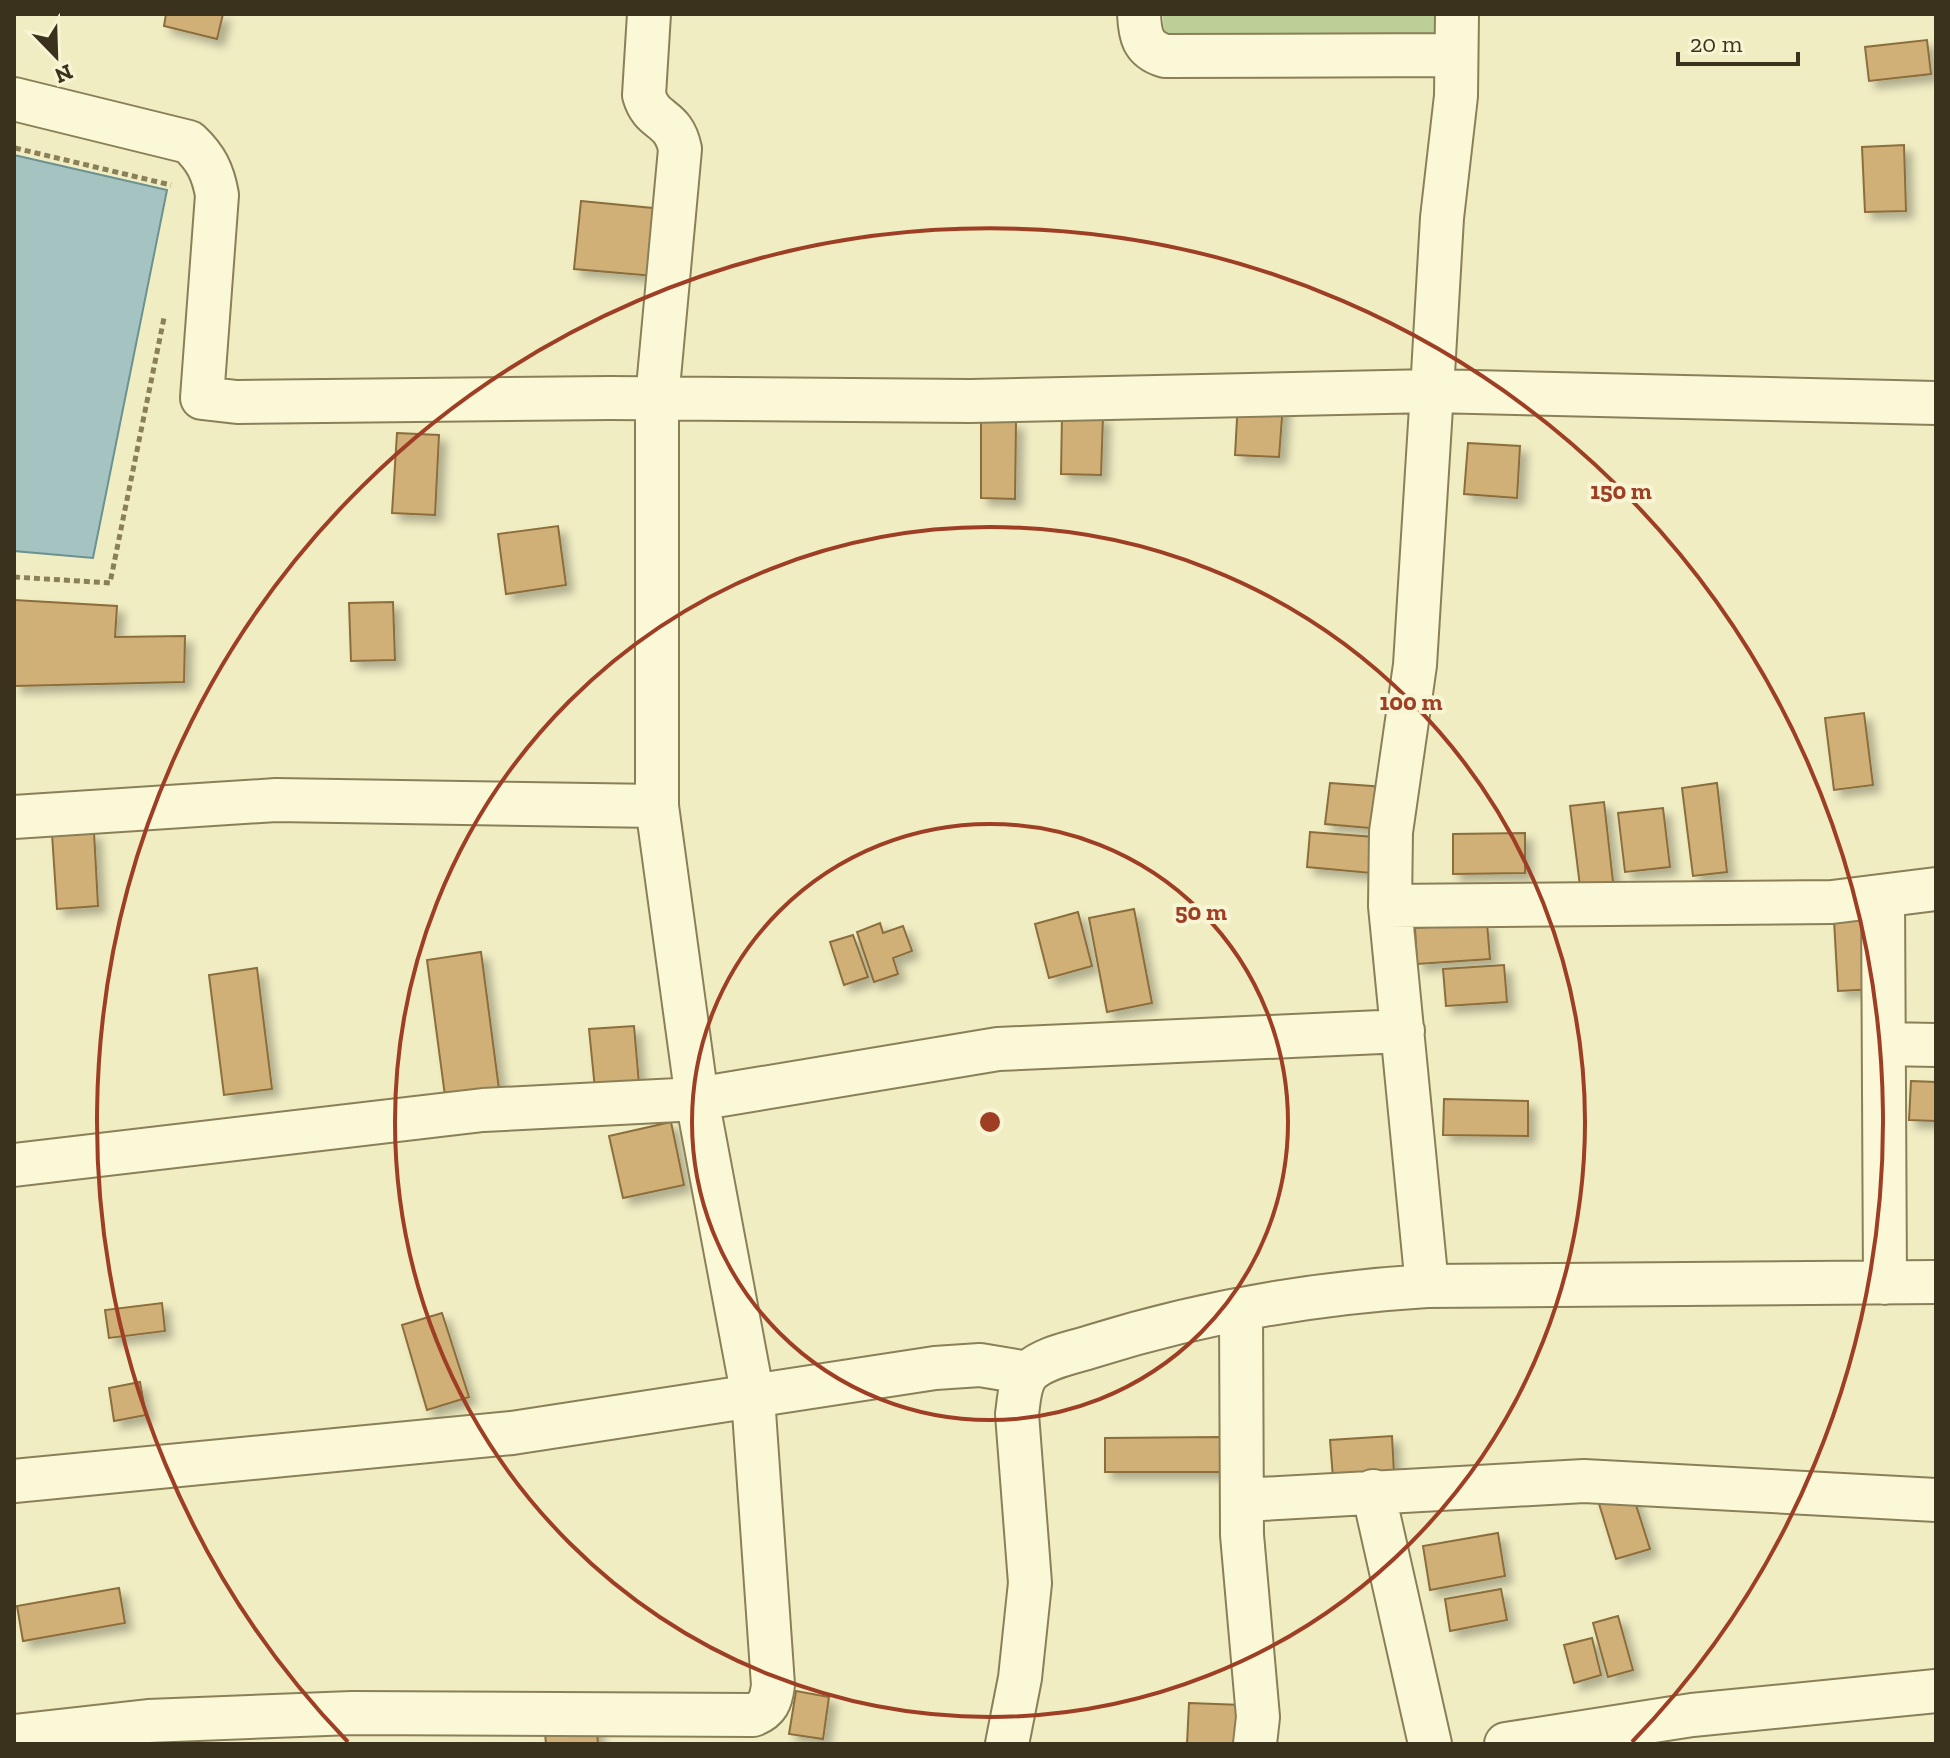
<svg xmlns="http://www.w3.org/2000/svg" width="1950" height="1758" viewBox="0 0 1950 1758" font-family="'Zilla Slab',serif">
	<defs>
		<filter id="shadow"><feDropShadow dx="7" dy="7" stdDeviation="4" flood-color="#0004"/></filter>
	</defs>
	<rect width="100%" height="100%" fill="#f0edc3"/>
	<path fill="#bccf96" d="M 1163,14 L 1434,14 L 1434,34 L 1164,43 Z"/>
	<path fill="#a5c3c1" stroke="#6b9291" stroke-width="2" d="M 14,155 L 167,190 L 93,558 L 14,551 Z"/>
	<path fill="#d0b077" stroke="#8c6e3d" stroke-width="2" filter="url(#shadow)" d="M 166,14 L 223,14 L 217,39 L 164,26 Z
		M 1927,40 L 1931,74 L 1869,81 L 1865,47 Z
		M 1904,145 L 1906,211 L 1865,212 L 1862,147 Z
		M 581,201 L 673,210 L 666,277 L 574,269 Z
		M 1238,401 L 1283,404 L 1279,457 L 1235,455 Z
		M 1062,416 L 1103,416 L 1101,475 L 1061,474 Z
		M 981,422 L 1016,422 L 1015,499 L 981,498 Z
		M 397,433 L 439,435 L 435,515 L 392,513 Z
		M 1468,443 L 1520,446 L 1517,498 L 1464,494 Z
		M 558,526 L 566,585 L 506,594 L 498,534 Z
		M 14,600 L 117,606 L 115,637 L 185,636 L 184,682 L 14,686 Z
		M 393,602 L 395,660 L 351,661 L 349,603 Z
		M 1864,713 L 1873,785 L 1834,790 L 1825,718 Z
		M 1330,783 L 1385,787 L 1381,829 L 1325,824 Z
		M 1717,783 L 1727,872 L 1693,876 L 1682,788 Z
		M 1604,802 L 1613,882 L 1580,886 L 1570,806 Z
		M 1663,808 L 1670,867 L 1625,872 L 1618,813 Z
		M 94,832 L 98,906 L 57,909 L 52,834 Z
		M 1310,832 L 1374,837 L 1371,873 L 1307,867 Z
		M 1525,833 L 1525,873 L 1453,874 L 1453,834 Z
		M 1134,909 L 1152,1003 L 1107,1012 L 1089,918 Z
		M 1078,912 L 1092,966 L 1049,978 L 1035,924 Z
		M 1872,918 L 1876,989 L 1838,991 L 1834,920 Z
		M 880,923 L 883,933 L 903,926 L 912,951 L 893,958 L 898,974 L 874,982 L 857,932 Z
		M 1487,923 L 1490,959 L 1417,964 L 1415,928 Z
		M 853,935 L 868,977 L 844,985 L 830,942 Z
		M 481,952 L 499,1089 L 445,1096 L 427,960 Z
		M 1504,965 L 1507,1002 L 1446,1006 L 1443,969 Z
		M 257,968 L 272,1089 L 224,1095 L 209,975 Z
		M 634,1026 L 639,1084 L 595,1089 L 589,1029 Z
		M 1911,1081 L 1936,1082 L 1936,1121 L 1909,1120 Z
		M 1444,1099 L 1528,1101 L 1528,1136 L 1443,1135 Z
		M 671,1122 L 684,1185 L 623,1198 L 609,1136 Z
		M 162,1303 L 165,1331 L 109,1338 L 105,1310 Z
		M 442,1313 L 469,1397 L 427,1410 L 402,1325 Z
		M 140,1382 L 146,1415 L 114,1421 L 109,1388 Z
		M 1392,1436 L 1394,1473 L 1333,1478 L 1330,1440 Z
		M 1220,1437 L 1220,1472 L 1105,1472 L 1105,1438 Z
		M 1629,1483 L 1650,1549 L 1616,1559 L 1596,1494 Z
		M 1498,1533 L 1505,1576 L 1430,1590 L 1423,1546 Z
		M 119,1588 L 125,1623 L 23,1641 L 17,1606 Z
		M 1501,1589 L 1507,1620 L 1450,1631 L 1445,1599 Z
		M 1618,1616 L 1633,1670 L 1608,1677 L 1593,1623 Z
		M 1592,1638 L 1601,1675 L 1574,1683 L 1564,1645 Z
		M 796,1691 L 829,1697 L 823,1739 L 789,1734 Z
		M 1189,1703 L 1242,1705 L 1240,1744 L 1187,1744 Z
		M 596,1718 L 598,1744 L 546,1744 L 544,1723 Z"/>
	<g fill="none" stroke-linecap="round" stroke-linejoin="round">
		<defs>
			<path id="minor" d="M 1139,14 C 1140,35 1142,49 1165,56 L 1455,55
				M 14,99 L 189,142 C 206,158 213,172 217,195 L 202,398 L 237,402 L 610,398 L 970,401 L 1432,391 L 1442,218 L 1456,96 L 1457,14
				M 14,817 L 276,800 L 657,806
				M 1883,896 L 1885,1283
				M 1390,906 L 1832,902 L 1936,889
				M 1884,1044 L 1936,1045
				M 14,1165 L 483,1110 L 697,1099 L 998,1049 L 1403,1031
				M 1427,1286 L 1936,1282
				M 1241,1310 L 1242,1535 L 1258,1717 L 1255,1744
				M 14,1481 L 512,1433 L 935,1368 L 980,1365 L 1028,1373
				M 1373,1491 L 1430,1744
				M 1243,1500 L 1584,1481 L 1936,1500
				M 14,1736 L 148,1721 L 352,1713 L 753,1715 C 768,1709 771,1701 773,1685 L 753,1397 L 697,1099 L 657,806 L 657,399 L 680,149 C 673,115 652,124 644,95 L 649,14
				M 1007,1744 L 1020,1678 L 1030,1583 L 1017,1414 C 1019,1401 1019,1384 1028,1373 C 1042,1358 1071,1353 1090,1347 C 1198,1313 1313,1293 1427,1286 L 1390,906 L 1391,832 L 1415,665 L 1432,391 L 1936,403
				M 1506,1744 L 1692,1715 L 1936,1691"/>
		</defs>
		<use href="#minor" stroke="#8b7f58" stroke-width="46"/>
		<path stroke="#8b7f58" stroke-width="5" stroke-dasharray="6 4" stroke-linecap="butt" d="M 15,148 L 171,185
			M 14,577 L 110,583 L 164,318"/>
		<use href="#minor" stroke="#faf8d6" stroke-width="42"/>
	</g>
	<g fill="none" stroke="#9e3f25" stroke-width="4">
		<circle cx="990" cy="1122" r="298"/>
		<circle cx="990" cy="1122" r="595"/>
		<path d="M348 1742A893 893 0 1 1 1632 1742"/>
	</g>
	<circle cx="990" cy="1122" r="12" fill="#9e3f25" stroke="#f7f5d3" stroke-width="4"/>
	<g font-size="24" text-anchor="middle" font-weight="bold" fill="#9e3f25" stroke="#f7f5d3" stroke-width="8" stroke-linejoin="round" paint-order="stroke">
		<text x="1621" y="499">150 m</text>
		<text x="1411" y="710">100 m</text>
		<text x="1201" y="920">50 m</text>
	</g>
	<rect width="1950" height="1758" fill="none" stroke="#3b321d" stroke-width="32"/>
	<g transform="translate(56 56) rotate(157)" stroke="#f7f5d3" stroke-width="6" paint-order="stroke">
	<path d="M0-6L14 30L0 20L-14 30Z" fill="#3b321d"/>
	<text y="-12" font-size="22" font-weight="bold" text-anchor="middle" fill="#3b321d">N</text>
	</g>
	<path d="M1678 52v12h120v-12" fill="none" stroke="#3b321d" stroke-width="4"/>
	<text x="1690" y="52" font-size="24" fill="#3b321d" stroke="#f7f5d3" stroke-width="6" paint-order="stroke">20 m</text>
</svg>
